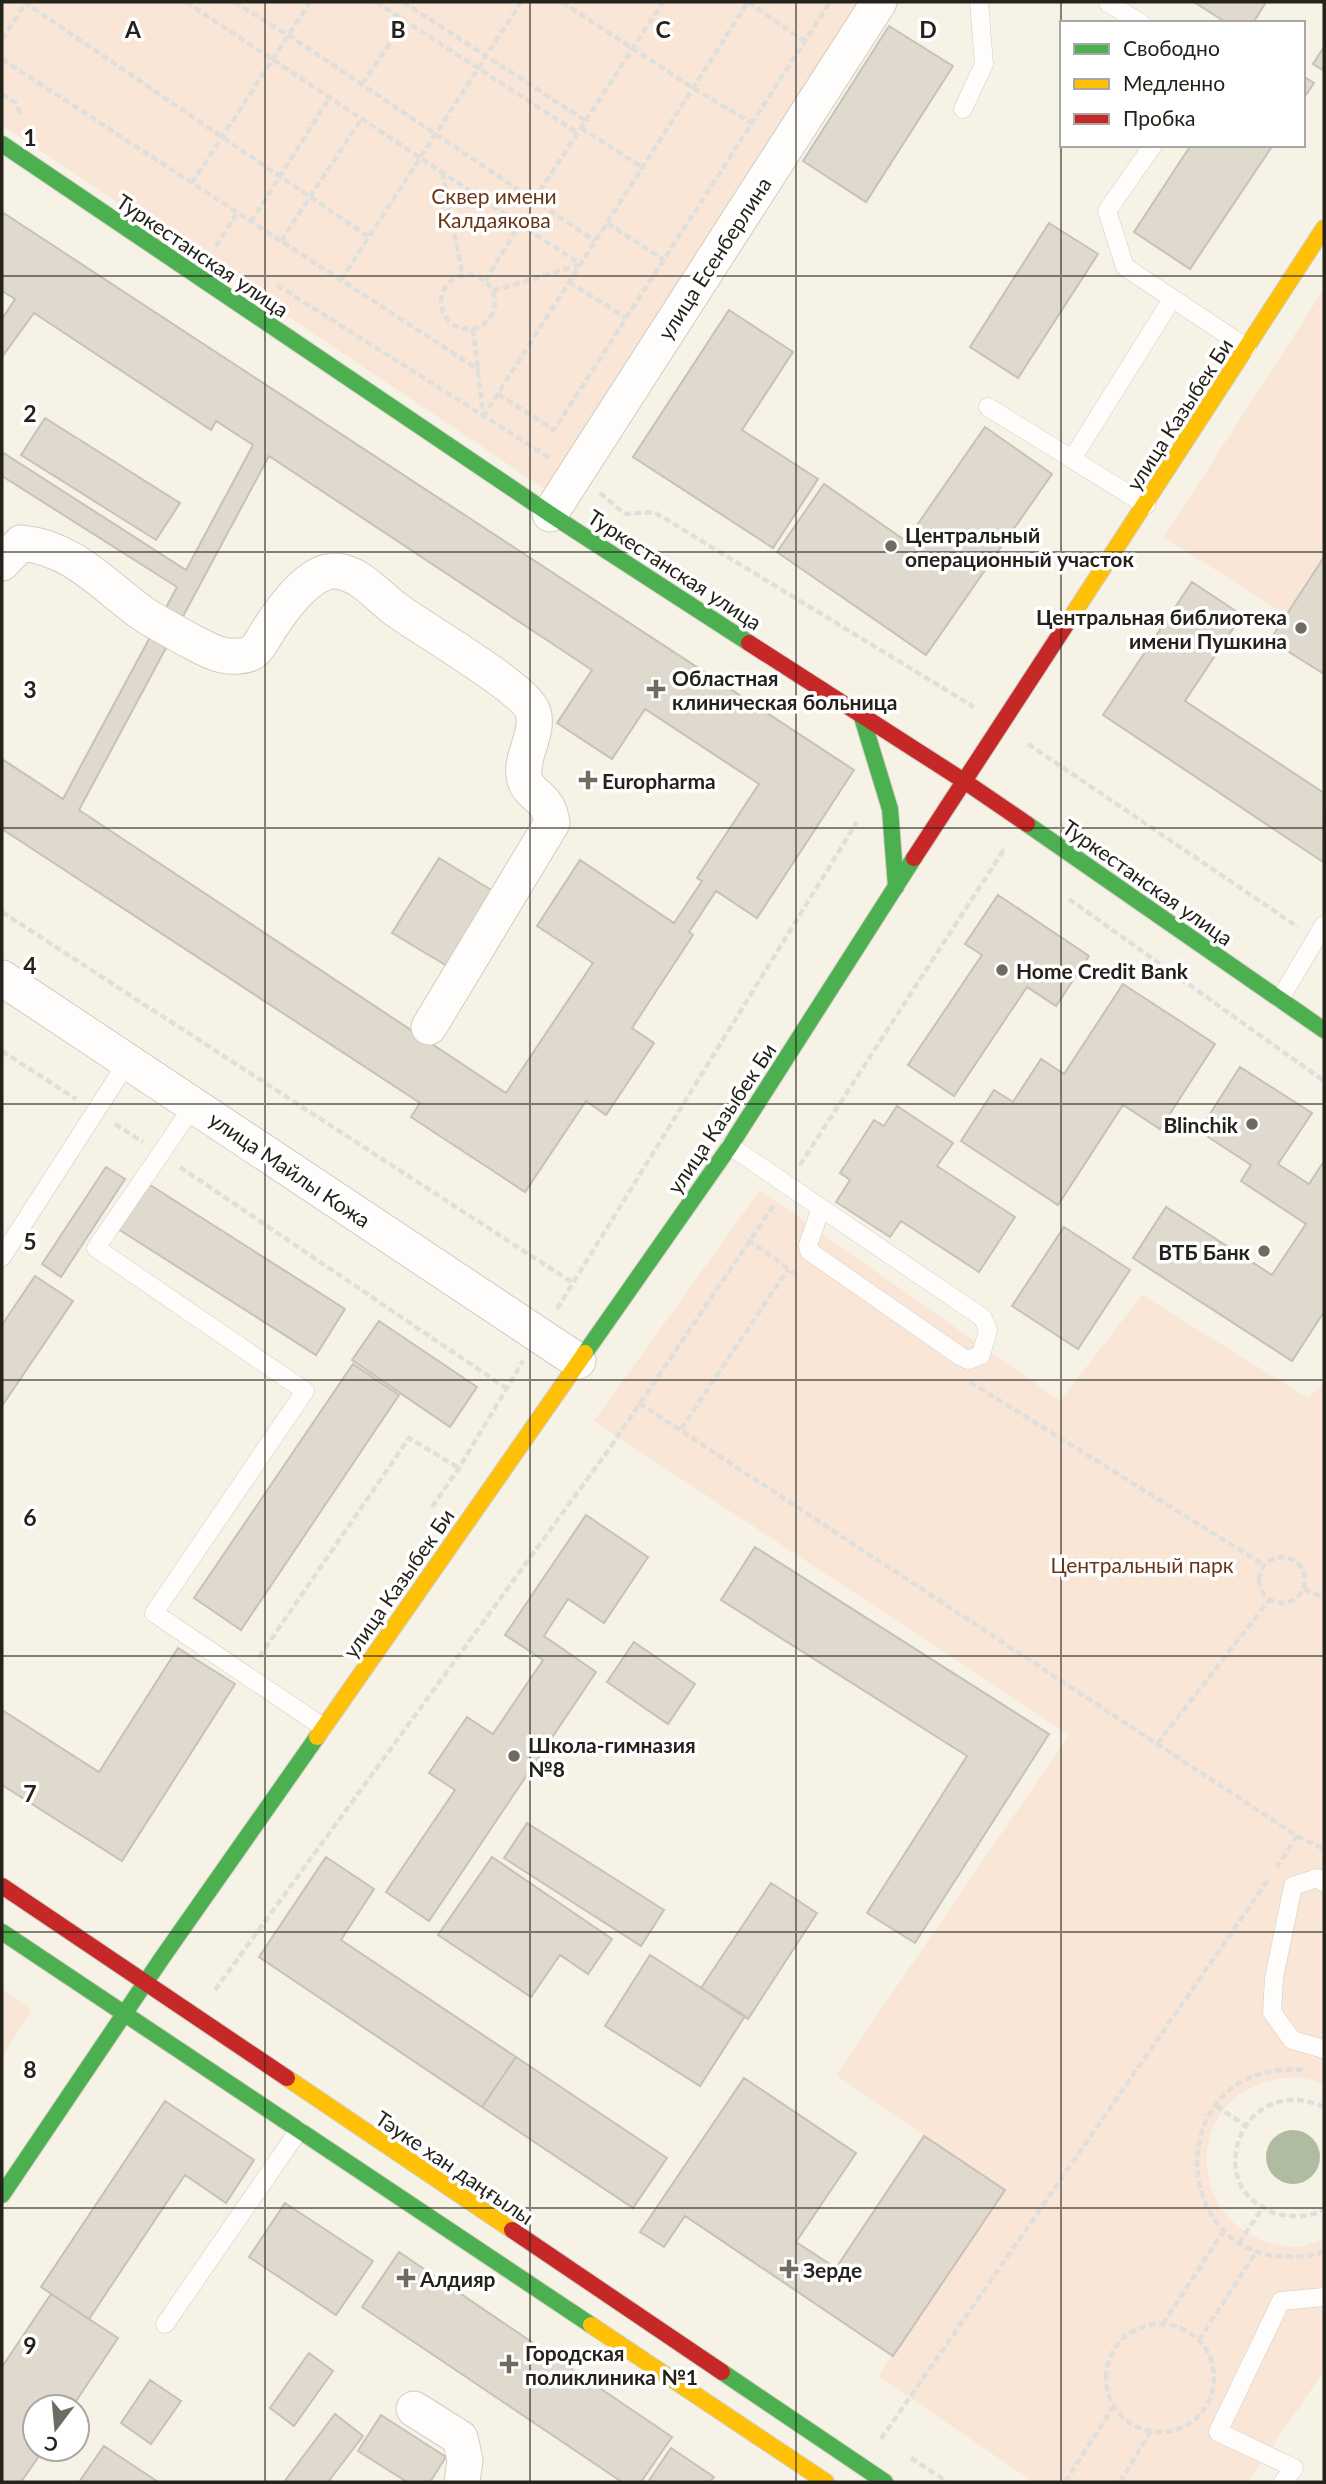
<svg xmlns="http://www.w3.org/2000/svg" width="1326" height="2484" viewBox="0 0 1326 2484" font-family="Lato,sans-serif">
	<rect width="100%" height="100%" fill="#f6f2e6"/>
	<path fill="#f9e6d7" d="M 2,2 L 872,2 L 551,493 L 2,125 Z
		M 1324,289 L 1324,557 L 1287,616 L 1164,537 Z
		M 760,1190 L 1060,1401 L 1142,1295 L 1308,1398 L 1324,1383 L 1324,2085 C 1305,2075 1283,2076 1262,2083 C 1192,2105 1188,2203 1253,2236 C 1268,2244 1287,2249 1304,2246 C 1311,2244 1318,2241 1324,2239 L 1324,2371 L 1248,2482 L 1034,2482 L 878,2376 L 1004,2190 L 836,2075 L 1069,1735 L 594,1421 Z
		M 2,1990 L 32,2010 L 2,2057 Z"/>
	<path fill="#b0bca1" d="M1266 2157a27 27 0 1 1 54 0a27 27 0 1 1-54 0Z"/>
	<path fill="#e0d9cd" stroke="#c6c2b9" stroke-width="2" fill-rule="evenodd" d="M 1194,2 L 1266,2 L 1253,23 L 1227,23 Z
		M 889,26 L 953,66 L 866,202 L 803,161 Z
		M 1324,47 L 1324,71 L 1313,64 Z
		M 1303,76 L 1314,83 L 1303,99 Z
		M 1191,145 L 1273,145 L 1190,269 L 1134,232 Z
		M 2,212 L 854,770 L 757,918 L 716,891 L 689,932 L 693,935 L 632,1028 L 654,1043 L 606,1115 L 586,1101 L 525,1192 L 411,1117 L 420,1103 L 2,829 L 2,759 L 63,799 L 177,587 L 2,476 L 2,452 L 186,570 L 253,445 L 216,421 L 211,430 L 34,313 L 2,357 L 2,319 L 15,299 L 2,291 ZM 269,456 L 592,670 L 557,723 L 612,759 L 645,709 L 759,784 L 697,878 L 702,881 L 674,923 L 580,860 L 537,926 L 593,963 L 506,1093 L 79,810 Z
		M 1049,223 L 1098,254 L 1018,378 L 970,347 Z
		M 729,310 L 793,352 L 742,430 L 818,479 L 773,548 L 633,457 Z
		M 45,418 L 180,503 L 156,540 L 21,455 Z
		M 985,427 L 1052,474 L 926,655 L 777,552 L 824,484 L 906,541 Z
		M 1324,557 L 1324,674 L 1270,640 Z
		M 1192,582 L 1242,615 L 1185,701 L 1324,793 L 1323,862 L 1103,715 Z
		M 439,858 L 493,891 L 447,966 L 392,933 Z
		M 998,895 L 1089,956 L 1056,1006 L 1027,987 L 954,1096 L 908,1065 L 982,955 L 965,944 Z
		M 1123,984 L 1215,1044 L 1160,1129 L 1123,1105 L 1058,1205 L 961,1141 L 994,1090 L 1013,1102 L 1041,1059 L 1064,1074 Z
		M 1240,1067 L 1312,1113 L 1278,1164 L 1309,1184 L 1324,1161 L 1324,1312 L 1292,1361 L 1133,1258 L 1166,1207 L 1272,1275 L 1306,1224 L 1241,1181 L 1251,1165 L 1199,1131 Z
		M 897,1106 L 953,1143 L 937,1166 L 1015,1217 L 979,1272 L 901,1221 L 890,1237 L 836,1202 L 850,1180 L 840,1173 L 874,1120 L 884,1126 Z
		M 106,1167 L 125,1179 L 61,1277 L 42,1264 Z
		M 147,1183 L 345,1309 L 316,1355 L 118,1229 Z
		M 1064,1227 L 1130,1270 L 1078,1349 L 1012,1306 Z
		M 35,1276 L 73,1301 L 2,1406 L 2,1325 Z
		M 379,1321 L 477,1387 L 450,1427 L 352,1360 Z
		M 353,1364 L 399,1395 L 241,1630 L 194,1598 Z
		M 586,1515 L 648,1557 L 604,1623 L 568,1599 L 544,1636 L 596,1672 L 429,1921 L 386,1892 L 455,1790 L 429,1773 L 467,1717 L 493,1734 L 543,1660 L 505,1635 Z
		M 755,1547 L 1049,1734 L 915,1943 L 867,1913 L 967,1756 L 721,1600 Z
		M 634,1642 L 695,1684 L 668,1724 L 607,1682 Z
		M 178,1648 L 235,1684 L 122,1861 L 2,1785 L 2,1710 L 99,1772 Z
		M 527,1823 L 664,1910 L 641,1946 L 504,1858 Z
		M 326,1857 L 374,1889 L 341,1940 L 516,2057 L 482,2107 L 259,1957 Z
		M 492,1857 L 612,1939 L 588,1974 L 560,1955 L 531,1997 L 438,1935 Z
		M 771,1883 L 817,1913 L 748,2019 L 701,1988 Z
		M 650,1955 L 745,2016 L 700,2086 L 605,2026 Z
		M 516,2057 L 667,2158 L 633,2208 L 482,2107 Z
		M 744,2078 L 856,2153 L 796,2242 L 836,2268 L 924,2136 L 1005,2190 L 893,2356 L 685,2216 L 664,2247 L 640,2232 Z
		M 165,2101 L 254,2160 L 226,2203 L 185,2175 L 89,2319 L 41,2287 Z
		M 285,2203 L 373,2261 L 336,2315 L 249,2257 Z
		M 399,2252 L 672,2437 L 641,2482 L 622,2482 L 362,2307 Z
		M 51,2294 L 118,2338 L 72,2407 L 35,2407 L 35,2449 L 44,2449 L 21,2482 L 2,2482 L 2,2367 Z
		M 309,2353 L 333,2371 L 294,2426 L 270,2408 Z
		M 150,2380 L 181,2401 L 151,2444 L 121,2423 Z
		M 335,2414 L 363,2436 L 328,2482 L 284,2482 Z
		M 381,2415 L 446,2457 L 430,2482 L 407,2482 L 358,2451 Z
		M 104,2446 L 158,2482 L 79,2482 Z
		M 671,2448 L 714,2477 L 710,2482 L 648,2482 Z"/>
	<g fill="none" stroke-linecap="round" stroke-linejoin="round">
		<defs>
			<path id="lane" d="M 1108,3 L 1141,23
				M 963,109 L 984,64 L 979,2
				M 1153,145 L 1107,211 L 1125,267 L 1247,348
				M 988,407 L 1146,505
				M 1072,459 L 1172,299
				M 1280,999 L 1324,925
				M 194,1105 L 96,1248 L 305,1391 L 154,1613 L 323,1727
				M 730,1146 L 983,1318 L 988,1330 L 981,1355 L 968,1360 L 960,1356 L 809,1251 L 808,1245 L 821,1208
				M 2,1257 L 128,1061
				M 1324,1883 L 1317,1878 L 1293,1886 L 1274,1978 L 1272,2012 L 1292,2040 L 1324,2049
				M 165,2324 L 299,2130
				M 1283,2482 L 1294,2468 L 1218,2432 L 1281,2301 L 1324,2297"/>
			<path id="street" d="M 550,514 L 879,2
				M 2,563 L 21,543 C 73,548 102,584 142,613 C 155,622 170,629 183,637 C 195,643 209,652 222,655 C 230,657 246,657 253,652 C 259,648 264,637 268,631 C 280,612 304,578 327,572 C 337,569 348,573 357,578 C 372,587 384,601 398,611 C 423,629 526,689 533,712 C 540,734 518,759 525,780 C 530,797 549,796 552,823 L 429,1027
				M 2,978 L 578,1361
				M 414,2409 L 460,2438 L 465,2460 L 462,2482"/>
			<path id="fast" d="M 2,144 L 550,514 L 749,643
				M 861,714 L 890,809 L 896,887
				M 1027,824 L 1324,1030
				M 585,1353 L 730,1146 L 914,858
				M 2,1932 L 591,2325
				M 2,2195 L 162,1958 L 317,1737
				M 722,2372 L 885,2482"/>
			<path id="slow" d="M 1066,625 L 1324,228
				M 317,1737 L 585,1353
				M 287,2078 L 512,2230
				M 591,2325 L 826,2482"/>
			<path id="jam" d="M 749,643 L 964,781 L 1027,824
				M 914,858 L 1066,625
				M 2,1886 L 287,2078
				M 512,2230 L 722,2372"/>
		</defs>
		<use href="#lane" stroke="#d0cdc3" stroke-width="19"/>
		<use href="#street" stroke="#d0cdc3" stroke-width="37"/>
		<use href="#fast" stroke="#d0cdc3" stroke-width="18"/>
		<use href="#slow" stroke="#d0cdc3" stroke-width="18"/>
		<use href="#jam" stroke="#d0cdc3" stroke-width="18"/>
		<path stroke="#e1dfdc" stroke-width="4.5" stroke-dasharray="7 3.5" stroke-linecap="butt" d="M 24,2 L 369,237
			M 186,2 L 580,264
			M 234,2 L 288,35 L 595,241
			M 376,2 L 578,133
			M 403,2 L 586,121
			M 562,2 L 693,88 L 752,123
			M 748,2 L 804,41
			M 2,39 L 26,3
			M 2,59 L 479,370
			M 362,84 L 405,21
			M 2,94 L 17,104 L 20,115
			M 581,128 L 642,167
			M 442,172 L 463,276
			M 192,183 L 310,2
			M 534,200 L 663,2
			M 251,222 L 330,97
			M 607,223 L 664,260
			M 281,241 L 362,118
			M 216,246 L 237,213
			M441 302a27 27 0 1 1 54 0a27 27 0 1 1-54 0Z
			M 341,280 L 521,2
			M 485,281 L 520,224
			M 569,282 L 626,318
			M 277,285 L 550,458
			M 493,291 L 579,265
			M 473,329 L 483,415
			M 498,394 L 554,430 L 830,2
			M 483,417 L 748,2
			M 600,493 L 625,514 L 654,512 L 974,707
			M 1028,744 L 1298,927
			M 1069,899 L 1324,1081
			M 2,912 L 573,1283
			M 2,1051 L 76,1099
			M 115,1124 L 143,1142
			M 800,1165 L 1003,851 L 1005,853
			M 180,1167 L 506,1388
			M 748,1240 L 796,1274
			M 557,1309 L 857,822
			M 970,1382 L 1264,1565
			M 639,1403 L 1297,1836 L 1277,1867
			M 681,1429 L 788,1269
			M 432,1507 L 459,1468 L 523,1361
			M1259 1580a23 23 0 1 1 46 0a23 23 0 1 1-46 0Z
			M 1304,1589 L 1324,1598
			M 259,1657 L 409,1438 L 459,1468
			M 1157,1744 L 1270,1599
			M 1297,1836 L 1324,1849
			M 215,1990 L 607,1452 L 774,1205
			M 1303,2070 C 1151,2058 1167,2293 1324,2252
			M 1216,2106 L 1245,2125
			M 1324,2107 C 1244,2072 1205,2178 1263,2207 C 1270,2211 1275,2215 1283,2215 C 1297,2217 1312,2217 1324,2209
			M 1239,2243 L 1263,2207
			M 1163,2324 L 1224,2230
			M1106 2378a54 54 0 1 1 108 0a54 54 0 1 1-108 0Z
			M 1199,2340 L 1256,2252
			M 881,2439 L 1270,1877
			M 911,2458 L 948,2482
			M 1065,2482 L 1114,2406
			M 1120,2482 L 1151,2431"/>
		<use href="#lane" stroke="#fefdfb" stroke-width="18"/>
		<use href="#street" stroke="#fefdfb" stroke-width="35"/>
		<use href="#fast" stroke="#4caf50" stroke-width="16"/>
		<use href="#slow" stroke="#ffc107" stroke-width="16"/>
		<use href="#jam" stroke="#c62828" stroke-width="16"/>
	</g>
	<path fill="none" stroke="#25221b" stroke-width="2" stroke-opacity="0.55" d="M 265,2 L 265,2482M 530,2 L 530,2482M 796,2 L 796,2482M 1061,2 L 1061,2482M 2,276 L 1324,276M 2,552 L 1324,552M 2,828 L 1324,828M 2,1104 L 1324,1104M 2,1380 L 1324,1380M 2,1656 L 1324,1656M 2,1932 L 1324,1932M 2,2208 L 1324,2208"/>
	<g fill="#6e6b62" stroke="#fff" stroke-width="2.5">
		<circle cx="891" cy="546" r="7"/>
		<circle cx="1301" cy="628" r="7"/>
		<path d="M652.5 678.5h7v7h7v7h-7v7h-7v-7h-7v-7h7z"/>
		<path d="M584.5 769.5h7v7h7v7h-7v7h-7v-7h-7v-7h7z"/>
		<circle cx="1002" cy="970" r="7"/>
		<circle cx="1252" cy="1124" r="7"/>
		<circle cx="1264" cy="1251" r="7"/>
		<circle cx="514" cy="1756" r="7"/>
		<path d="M785.5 2258.5h7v7h7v7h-7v7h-7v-7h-7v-7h7z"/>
		<path d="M402.5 2267.5h7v7h7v7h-7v7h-7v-7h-7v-7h7z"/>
		<path d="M505.5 2353.5h7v7h7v7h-7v7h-7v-7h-7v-7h7z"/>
	</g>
	<g text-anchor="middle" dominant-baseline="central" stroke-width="7" stroke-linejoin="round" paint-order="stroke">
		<g font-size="21" fill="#673618" stroke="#fff">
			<text x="494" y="195">Сквер имени<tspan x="494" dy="24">Калдаякова</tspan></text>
			<text x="1142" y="1564">Центральный парк</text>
		</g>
		<g font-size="21" fill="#25221b" stroke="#fff">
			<text transform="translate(203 255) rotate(34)">Туркестанская улица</text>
			<text transform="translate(714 258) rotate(-57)">улица Есенберлина</text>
			<text transform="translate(1179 414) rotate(-57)">улица Казыбек Би</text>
			<text transform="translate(675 569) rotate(33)">Туркестанская улица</text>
			<text transform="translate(1148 882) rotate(35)">Туркестанская улица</text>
			<text transform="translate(721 1118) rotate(-56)">улица Казыбек Би</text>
			<text transform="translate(290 1169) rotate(34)">улица Майлы Кожа</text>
			<text transform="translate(398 1583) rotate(-55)">улица Казыбек Би</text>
			<text transform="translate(455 2167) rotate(34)">Тәуке хан даңғылы</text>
		</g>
		<g font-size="21" font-weight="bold" fill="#25221b" stroke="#fff" text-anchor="start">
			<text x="905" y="534">Центральный<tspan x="905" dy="24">операционный участок</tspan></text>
			<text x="1287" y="616" text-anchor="end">Центральная библиотека<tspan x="1287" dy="24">имени Пушкина</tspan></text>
			<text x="672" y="677">Областная<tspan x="672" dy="24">клиническая больница</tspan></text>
			<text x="602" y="780">Europharma</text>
			<text x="1016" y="970">Home Credit Bank</text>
			<text x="1238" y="1124" text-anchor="end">Blinchik</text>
			<text x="1250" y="1251" text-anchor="end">ВТБ Банк</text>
			<text x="528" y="1744">Школа-гимназия<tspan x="528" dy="24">№8</tspan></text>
			<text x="803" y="2269">Зерде</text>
			<text x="420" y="2278">Алдияр</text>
			<text x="525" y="2352">Городская<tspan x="525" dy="24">поликлиника №1</tspan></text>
		</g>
	</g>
	<g font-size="23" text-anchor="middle" font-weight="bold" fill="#25221b" stroke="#fff" stroke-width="7" stroke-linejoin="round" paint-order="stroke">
		<text x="133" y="38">A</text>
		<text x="398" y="38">B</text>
		<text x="663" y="38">C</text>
		<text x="928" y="38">D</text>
		<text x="30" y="146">1</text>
		<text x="30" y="422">2</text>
		<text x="30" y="698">3</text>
		<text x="30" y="974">4</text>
		<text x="30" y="1250">5</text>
		<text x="30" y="1526">6</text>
		<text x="30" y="1802">7</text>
		<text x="30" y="2078">8</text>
		<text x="30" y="2354">9</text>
	</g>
	<rect width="1326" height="2484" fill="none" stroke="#25221b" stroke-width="7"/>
	<rect x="1060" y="21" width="245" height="126" fill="#ffffff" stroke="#a8a7a4" stroke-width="2"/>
	<rect x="1074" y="44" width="35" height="10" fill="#4caf50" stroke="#a8a7a4" stroke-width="2"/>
	<text x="1123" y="56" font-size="21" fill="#25221b">Свободно</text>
	<rect x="1074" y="79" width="35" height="10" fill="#ffc107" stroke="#a8a7a4" stroke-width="2"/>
	<text x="1123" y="91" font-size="21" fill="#25221b">Медленно</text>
	<rect x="1074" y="114" width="35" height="10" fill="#c62828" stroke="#a8a7a4" stroke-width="2"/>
	<text x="1123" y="126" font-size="21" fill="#25221b">Пробка</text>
	<g transform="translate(56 2428) rotate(196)"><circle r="33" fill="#ffffff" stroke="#a8a7a4" stroke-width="2"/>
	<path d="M0-5L12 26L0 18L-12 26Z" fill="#6e6b62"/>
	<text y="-10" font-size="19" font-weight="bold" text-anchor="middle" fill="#25221b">С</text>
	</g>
</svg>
